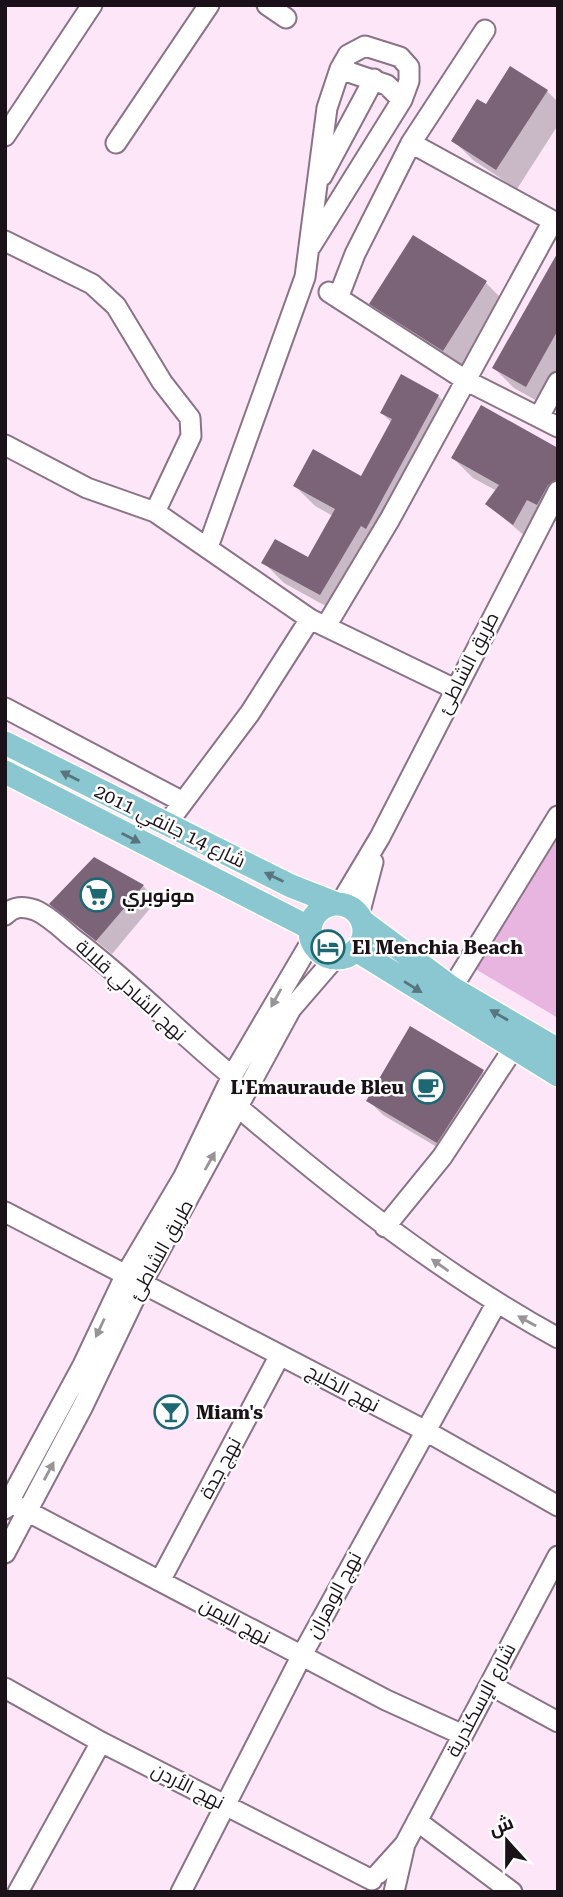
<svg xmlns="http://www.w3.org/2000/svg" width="563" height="1897" viewBox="0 0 563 1897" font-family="'Roboto Serif',Cairo,serif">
	<rect width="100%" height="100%" fill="#fce6f8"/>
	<path fill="#e8b5e1" d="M 558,835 L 558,1018 L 472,967 Z"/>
	<path fill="#0003" d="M 547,91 L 558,102 L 558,125 L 517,189 L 473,160 L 453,140 Z
		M 558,255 L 558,386 L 546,406 L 514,388 L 494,368 Z
		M 486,283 L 506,303 L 463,369 L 392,323 L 372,303 Z
		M 438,396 L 458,416 L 386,548 L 381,545 L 340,614 L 284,583 L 264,563 L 308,560 L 333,516 L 315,506 L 295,486 L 361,478 L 392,423 L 382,413 Z
		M 558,450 L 558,522 L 547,519 L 533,543 L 487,504 L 497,491 L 473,478 L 453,458 Z
		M 94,860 L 143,886 L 157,900 L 112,954 L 52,904 Z
		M 411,1029 L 483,1072 L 498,1086 L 452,1156 L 383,1115 L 368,1100 Z"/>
	<path fill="#7b6478" d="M 510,66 L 548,90 L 496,170 L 451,141 L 477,99 L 486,104 Z
		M 413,235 L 487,281 L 443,351 L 369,304 Z
		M 558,252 L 558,330 L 526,387 L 492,368 Z
		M 401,374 L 439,395 L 366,529 L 361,526 L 320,595 L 261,563 L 275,539 L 308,557 L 335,509 L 293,486 L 313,449 L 361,476 L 392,419 L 380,413 Z
		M 481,405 L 558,448 L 558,479 L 548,485 L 537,505 L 527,500 L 513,525 L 485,504 L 499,485 L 451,458 Z
		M 94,857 L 144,885 L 96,941 L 49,904 Z
		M 410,1026 L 484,1070 L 437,1143 L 366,1101 Z"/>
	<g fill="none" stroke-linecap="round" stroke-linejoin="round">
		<defs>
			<path id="minor" d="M 267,5 L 286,18
				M 5,136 L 92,5
				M 116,143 L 209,5
				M 322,176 L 374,79
				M 5,241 L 92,284 L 116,306 L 162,382 L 190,418 L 191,436 L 155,512
				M 311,246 L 402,100 L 387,85 L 340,69
				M 329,292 L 467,381 L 558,427
				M 338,298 L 355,254 L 411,143 L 485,30
				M 539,417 L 558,382
				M 5,445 L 87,488 L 155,512 L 310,619 L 455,689
				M 208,547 L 305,277 L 327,108 L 340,69 L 348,55 L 365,46 L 400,57 L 409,67 L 409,81 L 402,100
				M 326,626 L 390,519 L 553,221 L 411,143
				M 5,708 L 183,802
				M 166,825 L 250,713 L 310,619
				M 340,904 L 380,837 L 558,491
				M 5,915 C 14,906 23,906 35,910 C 49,916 62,929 74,939 C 130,981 178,1032 232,1076
				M 359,915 L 373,862
				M 452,988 L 558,816
				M 238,1107 C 339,1193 442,1274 558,1338
				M 5,1212 L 424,1430 L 558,1506
				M 385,1227 L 442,1157 L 513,1049
				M 19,1507 L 386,1700 L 463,1735
				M 5,1509 L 83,1365 L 126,1274 L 184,1176 L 232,1076 L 312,940
				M 5,1553 L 83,1406 L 142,1283 L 291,1009 L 335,958
				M 160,1581 L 280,1355
				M 490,1685 L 558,1722
				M 5,1688 L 101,1742 L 372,1880
				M 417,1821 L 512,1892
				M 405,1844 L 558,1556
				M 378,1874 L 405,1844 L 394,1892
				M 18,1892 L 101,1742
				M 181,1892 L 302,1655 L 496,1304"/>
			<path id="major" d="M 5,743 L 291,886 L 337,904
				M 5,772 L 310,928
				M310 931a27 27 0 1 1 54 0a27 27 0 1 1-54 0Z
				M 362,921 L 452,988 L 558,1050
				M 356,950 L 558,1075"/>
		</defs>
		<use href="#minor" stroke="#8a7387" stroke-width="23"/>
		<use href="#major" stroke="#fff" stroke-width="26"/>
		<use href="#minor" stroke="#fff" stroke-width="19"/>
		<use href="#major" stroke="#8ac7d1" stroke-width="23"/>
	</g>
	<defs><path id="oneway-solid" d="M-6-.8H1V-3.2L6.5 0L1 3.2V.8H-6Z" transform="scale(1.75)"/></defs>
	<g fill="#58757e">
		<use href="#oneway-solid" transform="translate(70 776) rotate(-153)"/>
		<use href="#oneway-solid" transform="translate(131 838) rotate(27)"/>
		<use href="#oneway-solid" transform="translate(274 877) rotate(-154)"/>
		<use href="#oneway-solid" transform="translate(413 987) rotate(32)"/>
		<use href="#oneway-solid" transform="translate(499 1015) rotate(-150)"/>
	</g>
	<g fill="#989498">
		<use href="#oneway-solid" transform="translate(276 998) rotate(119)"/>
		<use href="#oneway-solid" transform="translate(210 1161) rotate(-61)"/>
		<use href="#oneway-solid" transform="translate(440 1265) rotate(-145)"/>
		<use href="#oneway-solid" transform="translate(527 1321) rotate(-151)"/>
		<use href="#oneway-solid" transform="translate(100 1328) rotate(115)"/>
		<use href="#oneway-solid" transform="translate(49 1471) rotate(-62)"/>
	</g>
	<defs>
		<symbol id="supermarket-ring" viewBox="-11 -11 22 22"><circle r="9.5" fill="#fff" stroke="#1e6874" stroke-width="1.5"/><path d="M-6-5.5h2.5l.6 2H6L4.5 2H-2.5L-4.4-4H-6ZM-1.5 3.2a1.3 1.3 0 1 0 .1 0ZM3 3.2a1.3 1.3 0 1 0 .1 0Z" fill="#1e6874"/></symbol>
		<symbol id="hotel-ring" viewBox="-11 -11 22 22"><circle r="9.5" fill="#fff" stroke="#1e6874" stroke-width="1.5"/><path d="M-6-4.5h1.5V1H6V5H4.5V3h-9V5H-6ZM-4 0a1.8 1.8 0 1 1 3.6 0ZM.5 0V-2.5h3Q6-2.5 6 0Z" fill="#1e6874"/></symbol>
		<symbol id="cafe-ring" viewBox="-11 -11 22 22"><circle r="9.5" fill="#fff" stroke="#1e6874" stroke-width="1.5"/><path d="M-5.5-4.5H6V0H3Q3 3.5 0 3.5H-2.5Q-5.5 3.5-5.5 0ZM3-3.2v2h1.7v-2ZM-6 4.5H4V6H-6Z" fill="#1e6874"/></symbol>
		<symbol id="bar-ring" viewBox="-11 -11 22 22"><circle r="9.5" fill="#fff" stroke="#1e6874" stroke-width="1.5"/><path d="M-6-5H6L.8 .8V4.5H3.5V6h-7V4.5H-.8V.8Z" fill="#1e6874"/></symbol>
	</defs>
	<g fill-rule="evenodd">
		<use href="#supermarket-ring" x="78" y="876" width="38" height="38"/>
		<use href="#hotel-ring" x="309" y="928" width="38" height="38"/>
		<use href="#cafe-ring" x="409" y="1068" width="38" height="38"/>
		<use href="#bar-ring" x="152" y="1393" width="38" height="38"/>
	</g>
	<g text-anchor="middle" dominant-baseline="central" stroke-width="5" stroke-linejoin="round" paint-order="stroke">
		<g font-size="19" fill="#1a1119" stroke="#fff">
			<text transform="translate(468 663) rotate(-63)">طريق الشاطئ</text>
			<text transform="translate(170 826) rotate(26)">شارع 14 جانفي 2011</text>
			<text transform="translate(131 990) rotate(42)">نهج الشادلي قلالة</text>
			<text transform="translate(161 1250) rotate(-61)">طريق الشاطئ</text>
			<text transform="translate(343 1388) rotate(28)">نهج الخليج</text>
			<text transform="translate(220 1468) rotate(-62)">نهج جدة</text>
			<text transform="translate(334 1595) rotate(-62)">نهج الوهران</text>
			<text transform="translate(235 1621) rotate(28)">نهج اليمن</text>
			<text transform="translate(481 1700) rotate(-62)">شارع الإسكندرية</text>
			<text transform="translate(188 1786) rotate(27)">نهج الأردن</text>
		</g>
		<g font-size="19" font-weight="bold" fill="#1a1119" stroke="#fff" text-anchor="start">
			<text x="122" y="895">مونوبري</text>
			<text x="352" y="947">El Menchia Beach</text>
			<text x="404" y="1087" text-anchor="end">L'Emauraude Bleu</text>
			<text x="196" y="1412">Miam's</text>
		</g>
	</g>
	<rect width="563" height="1897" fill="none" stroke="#1a1119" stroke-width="14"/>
	<g transform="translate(507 1841) rotate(339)" stroke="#ffffff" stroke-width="5" paint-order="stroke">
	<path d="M0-5L12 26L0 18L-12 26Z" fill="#1a1119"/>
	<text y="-10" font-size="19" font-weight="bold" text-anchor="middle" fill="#1a1119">ش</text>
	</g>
</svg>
